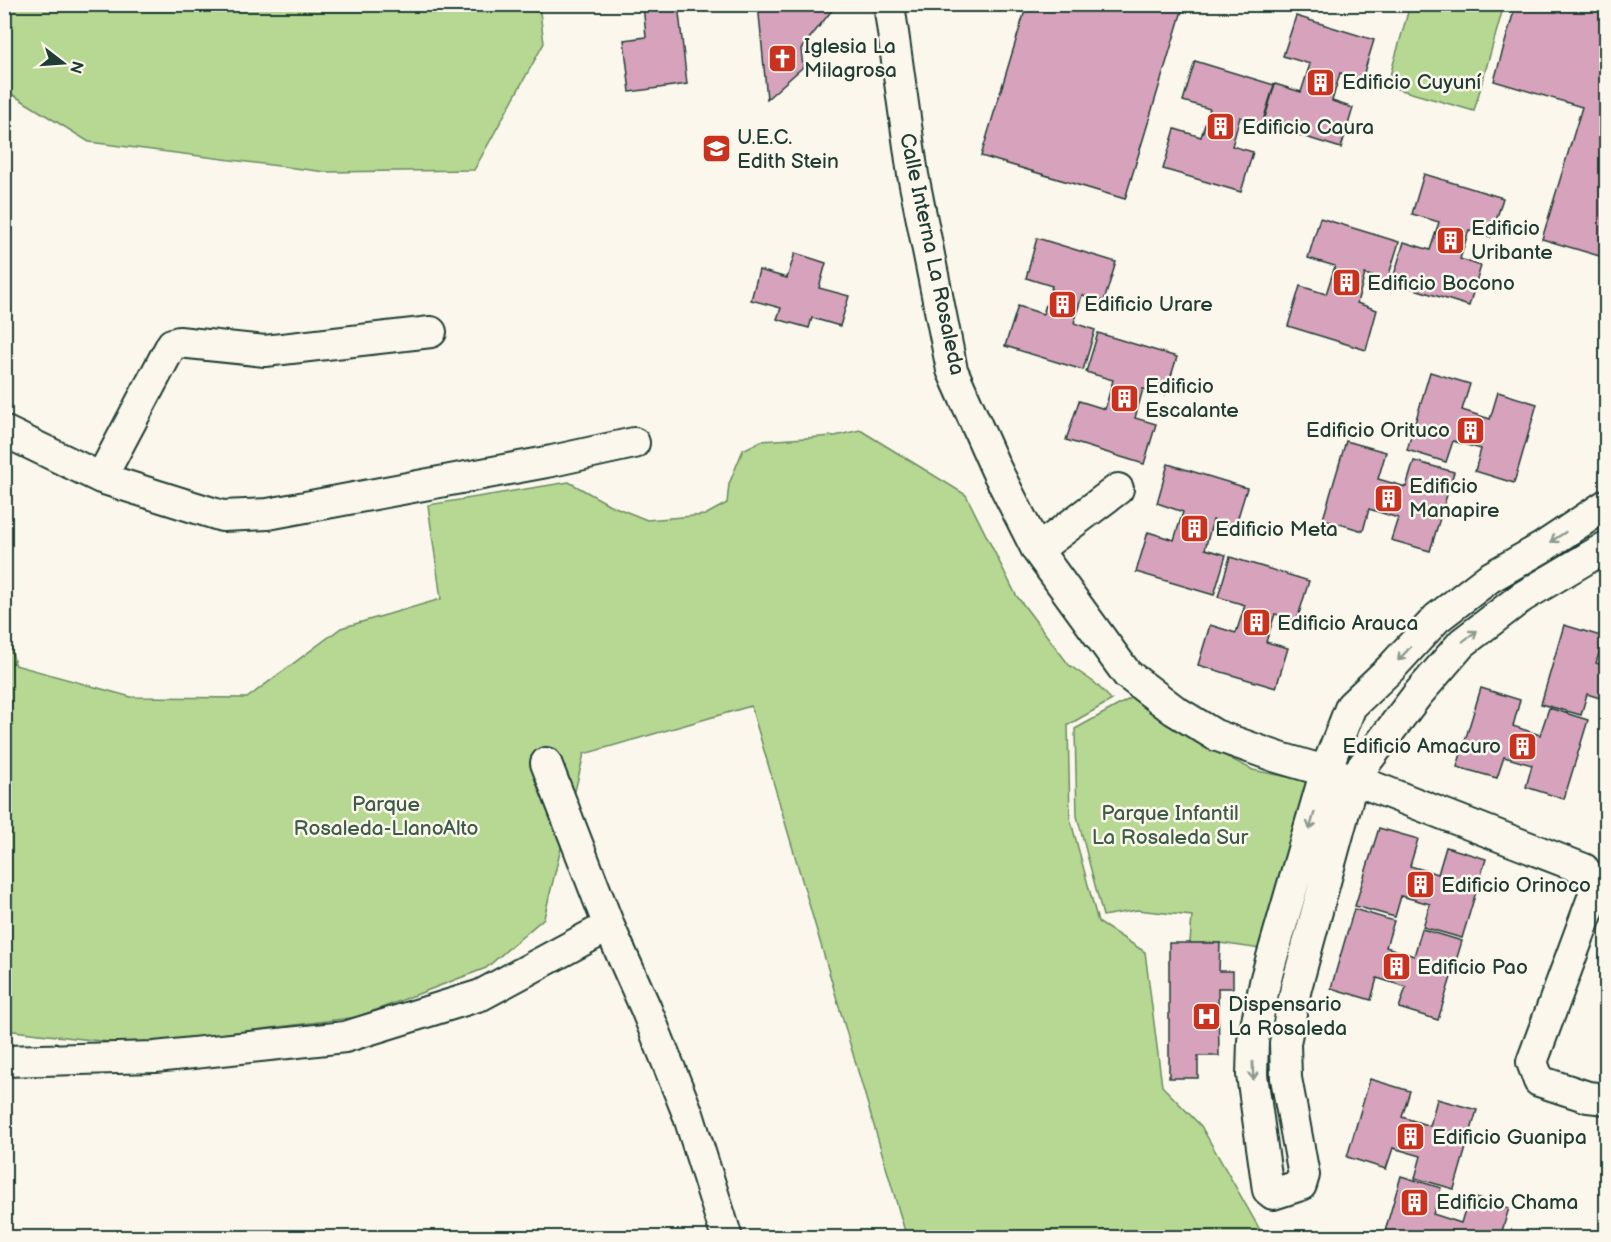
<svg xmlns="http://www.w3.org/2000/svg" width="1611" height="1242" viewBox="0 0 1611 1242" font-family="'Balsamiq Sans',sans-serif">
	<rect width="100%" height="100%" fill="#fbf7ec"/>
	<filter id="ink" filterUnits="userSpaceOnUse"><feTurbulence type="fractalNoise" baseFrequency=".0167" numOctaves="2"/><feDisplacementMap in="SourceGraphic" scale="12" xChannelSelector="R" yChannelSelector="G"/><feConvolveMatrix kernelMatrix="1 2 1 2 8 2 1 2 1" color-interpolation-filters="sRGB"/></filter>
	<g filter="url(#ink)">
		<path fill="#b6d892" stroke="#6a8a63" stroke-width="1.5" d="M 4,5 L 539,5 L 544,43 L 474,170 L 326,172 L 89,142 L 5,90 Z
			M 1410,5 L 1504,5 L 1474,111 L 1387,86 Z
			M 860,430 L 966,495 L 1016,595 L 1069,665 L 1095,683 L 1112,700 L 1068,725 L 1070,818 L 1098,922 L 1145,952 L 1162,1086 L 1201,1126 L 1264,1237 L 954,1238 L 954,1230 L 906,1235 L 751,706 L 584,754 L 544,918 L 486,968 L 358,1017 L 135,1045 L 5,1030 L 4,617 L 15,665 L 131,697 L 247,698 L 341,628 L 441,599 L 428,505 L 569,482 L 610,505 L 647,520 L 705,515 L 727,503 L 729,484 L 743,450 L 761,441 L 835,436 Z
			M 1144,691 L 1208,747 L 1253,770 L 1322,784 L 1274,951 L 1220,943 L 1190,943 L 1192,916 L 1137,910 L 1103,916 L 1077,816 L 1075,729 Z"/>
		<path fill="#d7a2bb" stroke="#1f3d34" stroke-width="1.5" d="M 643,4 L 678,4 L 687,84 L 630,92 L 624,40 L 646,37 Z
			M 758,4 L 837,4 L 801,49 L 803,67 L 767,99 Z
			M 1027,4 L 1184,4 L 1125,199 L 981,156 Z
			M 1516,4 L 1606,4 L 1606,258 L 1542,239 L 1582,107 L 1494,81 Z
			M 1296,16 L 1374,40 L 1362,79 L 1340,73 L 1332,101 L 1353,108 L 1341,148 L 1263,124 L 1275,84 L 1301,92 L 1310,64 L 1283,56 Z
			M 1195,61 L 1274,85 L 1262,124 L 1240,117 L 1232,146 L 1253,152 L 1241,192 L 1163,169 L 1175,129 L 1201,137 L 1210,109 L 1183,101 Z
			M 1424,174 L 1503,198 L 1491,237 L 1469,230 L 1460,259 L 1481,266 L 1469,306 L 1392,282 L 1404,242 L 1430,250 L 1439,222 L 1412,214 Z
			M 1320,218 L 1399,242 L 1387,281 L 1365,274 L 1357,303 L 1377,310 L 1366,350 L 1288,326 L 1300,286 L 1326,294 L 1335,266 L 1308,258 Z
			M 1037,238 L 1116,262 L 1104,301 L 1082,295 L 1074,323 L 1095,330 L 1083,370 L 1005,346 L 1018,306 L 1043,314 L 1052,286 L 1026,278 Z
			M 795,253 L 826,263 L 819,288 L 849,296 L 840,326 L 812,318 L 809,328 L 777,319 L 781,308 L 751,300 L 759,270 L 787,278 Z
			M 1098,333 L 1177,357 L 1165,395 L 1143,389 L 1135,418 L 1156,424 L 1144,464 L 1066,440 L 1079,401 L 1105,409 L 1113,380 L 1086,372 Z
			M 1430,372 L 1470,384 L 1462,410 L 1490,419 L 1498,392 L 1537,404 L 1514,483 L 1475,471 L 1481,449 L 1453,441 L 1446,462 L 1407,450 Z
			M 1346,441 L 1386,452 L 1378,479 L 1406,487 L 1414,461 L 1454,472 L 1430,551 L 1391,540 L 1398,518 L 1369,509 L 1363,531 L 1323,519 Z
			M 1168,464 L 1247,488 L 1235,527 L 1213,520 L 1205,549 L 1226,555 L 1214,595 L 1136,572 L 1148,532 L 1174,540 L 1183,512 L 1157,503 Z
			M 1230,557 L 1309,581 L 1297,620 L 1275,614 L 1266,642 L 1288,648 L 1276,688 L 1198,665 L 1210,625 L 1236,633 L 1245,605 L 1218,597 Z
			M 1564,625 L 1604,637 L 1596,663 L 1606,666 L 1606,700 L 1587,694 L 1581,715 L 1541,704 Z
			M 1481,688 L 1520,700 L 1513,726 L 1540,735 L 1549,708 L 1588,720 L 1564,799 L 1526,787 L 1532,765 L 1504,757 L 1497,778 L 1457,767 Z
			M 1379,828 L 1418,839 L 1410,866 L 1438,874 L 1446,847 L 1486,859 L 1462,938 L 1423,927 L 1430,904 L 1401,896 L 1395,917 L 1355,906 Z
			M 1354,909 L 1394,921 L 1386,947 L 1414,956 L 1422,929 L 1462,941 L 1438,1020 L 1399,1008 L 1406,987 L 1377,978 L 1371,1000 L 1331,988 Z
			M 1169,943 L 1220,943 L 1219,971 L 1233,971 L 1233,988 L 1218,988 L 1219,1056 L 1198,1056 L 1198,1078 L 1169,1078 Z
			M 1370,1079 L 1410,1091 L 1402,1117 L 1430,1126 L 1437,1099 L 1477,1110 L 1454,1189 L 1415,1178 L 1421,1156 L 1393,1148 L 1386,1169 L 1347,1157 Z
			M 1401,1176 L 1441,1188 L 1433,1214 L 1461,1223 L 1469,1196 L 1509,1208 L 1500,1238 L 1383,1238 Z"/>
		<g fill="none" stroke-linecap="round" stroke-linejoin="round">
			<defs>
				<path id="minor" d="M 889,4 L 913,175 L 952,370 L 996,469 L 1037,550 L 1127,674 L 1174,710 L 1215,735 L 1277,757 L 1353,779 L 1584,869 L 1592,882 L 1594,895 L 1532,1062 L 1539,1081 L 1588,1097 L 1606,1099
					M 4,431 L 101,478 L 222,516 L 268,514 L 552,461 L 634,443
					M 101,478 L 172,344 L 179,342 L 265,351 L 431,332
					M 1606,505 L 1543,547 L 1489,578 L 1437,618 L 1391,668 L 1351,706 L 1326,770 L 1266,978 L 1253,1041 L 1252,1075 L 1268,1190 L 1273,1194 L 1301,1185 L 1304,1175 L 1286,1078 L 1285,1043 L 1296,988 L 1353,779 L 1418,694 L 1462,643 L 1522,597 L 1606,547
					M 1037,550 L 1118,489
					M 546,763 L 609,926 L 646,1009 L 688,1114 L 727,1238
					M 4,1061 L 155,1057 L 345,1037 L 481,995 L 609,926"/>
			</defs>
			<use href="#minor" stroke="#1f3d34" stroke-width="34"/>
			<use href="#minor" stroke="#fbf7ec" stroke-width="30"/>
		</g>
		<defs><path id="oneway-shaft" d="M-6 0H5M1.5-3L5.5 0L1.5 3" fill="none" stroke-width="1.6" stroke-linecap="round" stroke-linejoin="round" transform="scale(1.5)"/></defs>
		<g stroke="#8d9a90">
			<use href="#oneway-shaft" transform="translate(1558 537) rotate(147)"/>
			<use href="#oneway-shaft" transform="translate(1470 636) rotate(-37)"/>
			<use href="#oneway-shaft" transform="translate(1404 654) rotate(133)"/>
			<use href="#oneway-shaft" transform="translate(1312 821) rotate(106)"/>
			<use href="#oneway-shaft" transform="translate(1253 1071) rotate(88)"/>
		</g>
	</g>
	<defs>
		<symbol id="church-square" viewBox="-11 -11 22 22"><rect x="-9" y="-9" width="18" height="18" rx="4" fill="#c8321e" stroke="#fbf7ec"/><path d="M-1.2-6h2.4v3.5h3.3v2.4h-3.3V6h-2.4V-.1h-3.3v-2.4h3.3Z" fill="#fff"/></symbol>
		<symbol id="building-square" viewBox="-11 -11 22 22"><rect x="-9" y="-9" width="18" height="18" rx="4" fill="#c8321e" stroke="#fbf7ec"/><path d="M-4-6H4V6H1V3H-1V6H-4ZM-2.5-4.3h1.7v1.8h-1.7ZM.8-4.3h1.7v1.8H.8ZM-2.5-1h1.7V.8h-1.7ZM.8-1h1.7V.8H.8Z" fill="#fff"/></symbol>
		<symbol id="school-square" viewBox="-11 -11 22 22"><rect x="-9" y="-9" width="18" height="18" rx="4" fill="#c8321e" stroke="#fbf7ec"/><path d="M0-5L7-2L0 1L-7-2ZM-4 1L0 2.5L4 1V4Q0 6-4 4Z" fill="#fff"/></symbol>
		<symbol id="hospital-square" viewBox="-11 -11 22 22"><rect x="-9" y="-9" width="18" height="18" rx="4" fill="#c8321e" stroke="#fbf7ec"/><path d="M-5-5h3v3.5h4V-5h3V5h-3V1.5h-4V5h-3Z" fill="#fff"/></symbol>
	</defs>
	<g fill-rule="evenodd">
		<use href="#church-square" x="766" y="42" width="33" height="33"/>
		<use href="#building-square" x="1304" y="66" width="33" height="33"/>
		<use href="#building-square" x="1204" y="110" width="33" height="33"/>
		<use href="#school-square" x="700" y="132" width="33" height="33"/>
		<use href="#building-square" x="1434" y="224" width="33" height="33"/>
		<use href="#building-square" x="1330" y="266" width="33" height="33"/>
		<use href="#building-square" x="1046" y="288" width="33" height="33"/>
		<use href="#building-square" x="1108" y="382" width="33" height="33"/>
		<use href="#building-square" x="1454" y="414" width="33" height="33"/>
		<use href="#building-square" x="1372" y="482" width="33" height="33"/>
		<use href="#building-square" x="1178" y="512" width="33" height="33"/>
		<use href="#building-square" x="1240" y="606" width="33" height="33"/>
		<use href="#building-square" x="1506" y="730" width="33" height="33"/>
		<use href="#building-square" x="1404" y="868" width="33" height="33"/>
		<use href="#building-square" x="1380" y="950" width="33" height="33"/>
		<use href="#hospital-square" x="1190" y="1000" width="33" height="33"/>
		<use href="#building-square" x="1394" y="1120" width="33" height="33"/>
		<use href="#building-square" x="1398" y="1186" width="33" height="33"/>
	</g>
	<g text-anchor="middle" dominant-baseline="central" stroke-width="5" stroke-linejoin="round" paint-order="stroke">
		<g font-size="21" fill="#1f3d34" stroke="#fbf7ec" text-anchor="start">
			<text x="804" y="46">Iglesia La<tspan x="804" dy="24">Milagrosa</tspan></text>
			<text x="1342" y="82">Edificio Cuyuní</text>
			<text x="1242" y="127">Edificio Caura</text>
			<text x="737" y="137">U.E.C.<tspan x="737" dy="24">Edith Stein</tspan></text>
			<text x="1471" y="228">Edificio<tspan x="1471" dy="24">Uribante</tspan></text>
			<text x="1367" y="283">Edificio Bocono</text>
			<text x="1084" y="304">Edificio Urare</text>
			<text x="1145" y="386">Edificio<tspan x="1145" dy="24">Escalante</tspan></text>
			<text x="1450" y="430" text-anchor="end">Edificio Orituco</text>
			<text x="1409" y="486">Edificio<tspan x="1409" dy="24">Manapire</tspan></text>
			<text x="1215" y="529">Edificio Meta</text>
			<text x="1277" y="623">Edificio Arauca</text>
			<text x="1501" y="746" text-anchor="end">Edificio Amacuro</text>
			<text x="1441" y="885">Edificio Orinoco</text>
			<text x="1417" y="967">Edificio Pao</text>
			<text x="1228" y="1004">Dispensario<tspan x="1228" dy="24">La Rosaleda</tspan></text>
			<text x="1432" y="1137">Edificio Guanipa</text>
			<text x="1436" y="1202">Edificio Chama</text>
		</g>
		<g font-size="21" fill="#1f3d34" stroke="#fbf7ec">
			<text transform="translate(932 254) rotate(78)">Calle Interna La Rosaleda</text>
		</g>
		<g font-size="21" fill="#3d5c47" stroke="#fbf7ec">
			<text x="386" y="804">Parque<tspan x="386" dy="24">Rosaleda-LlanoAlto</tspan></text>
			<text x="1170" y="813">Parque Infantil<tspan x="1170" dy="24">La Rosaleda Sur</tspan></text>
		</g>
	</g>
	<rect width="1611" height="1242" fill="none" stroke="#fbf7ec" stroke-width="24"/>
	<rect x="12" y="12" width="1587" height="1218" fill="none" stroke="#1f3d34" stroke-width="2" filter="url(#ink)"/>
	<g transform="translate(63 63) rotate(107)" stroke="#fbf7ec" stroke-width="4.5" paint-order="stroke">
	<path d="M0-4.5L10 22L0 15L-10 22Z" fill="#1f3d34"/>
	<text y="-9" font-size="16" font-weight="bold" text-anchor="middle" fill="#1f3d34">N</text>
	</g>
</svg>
